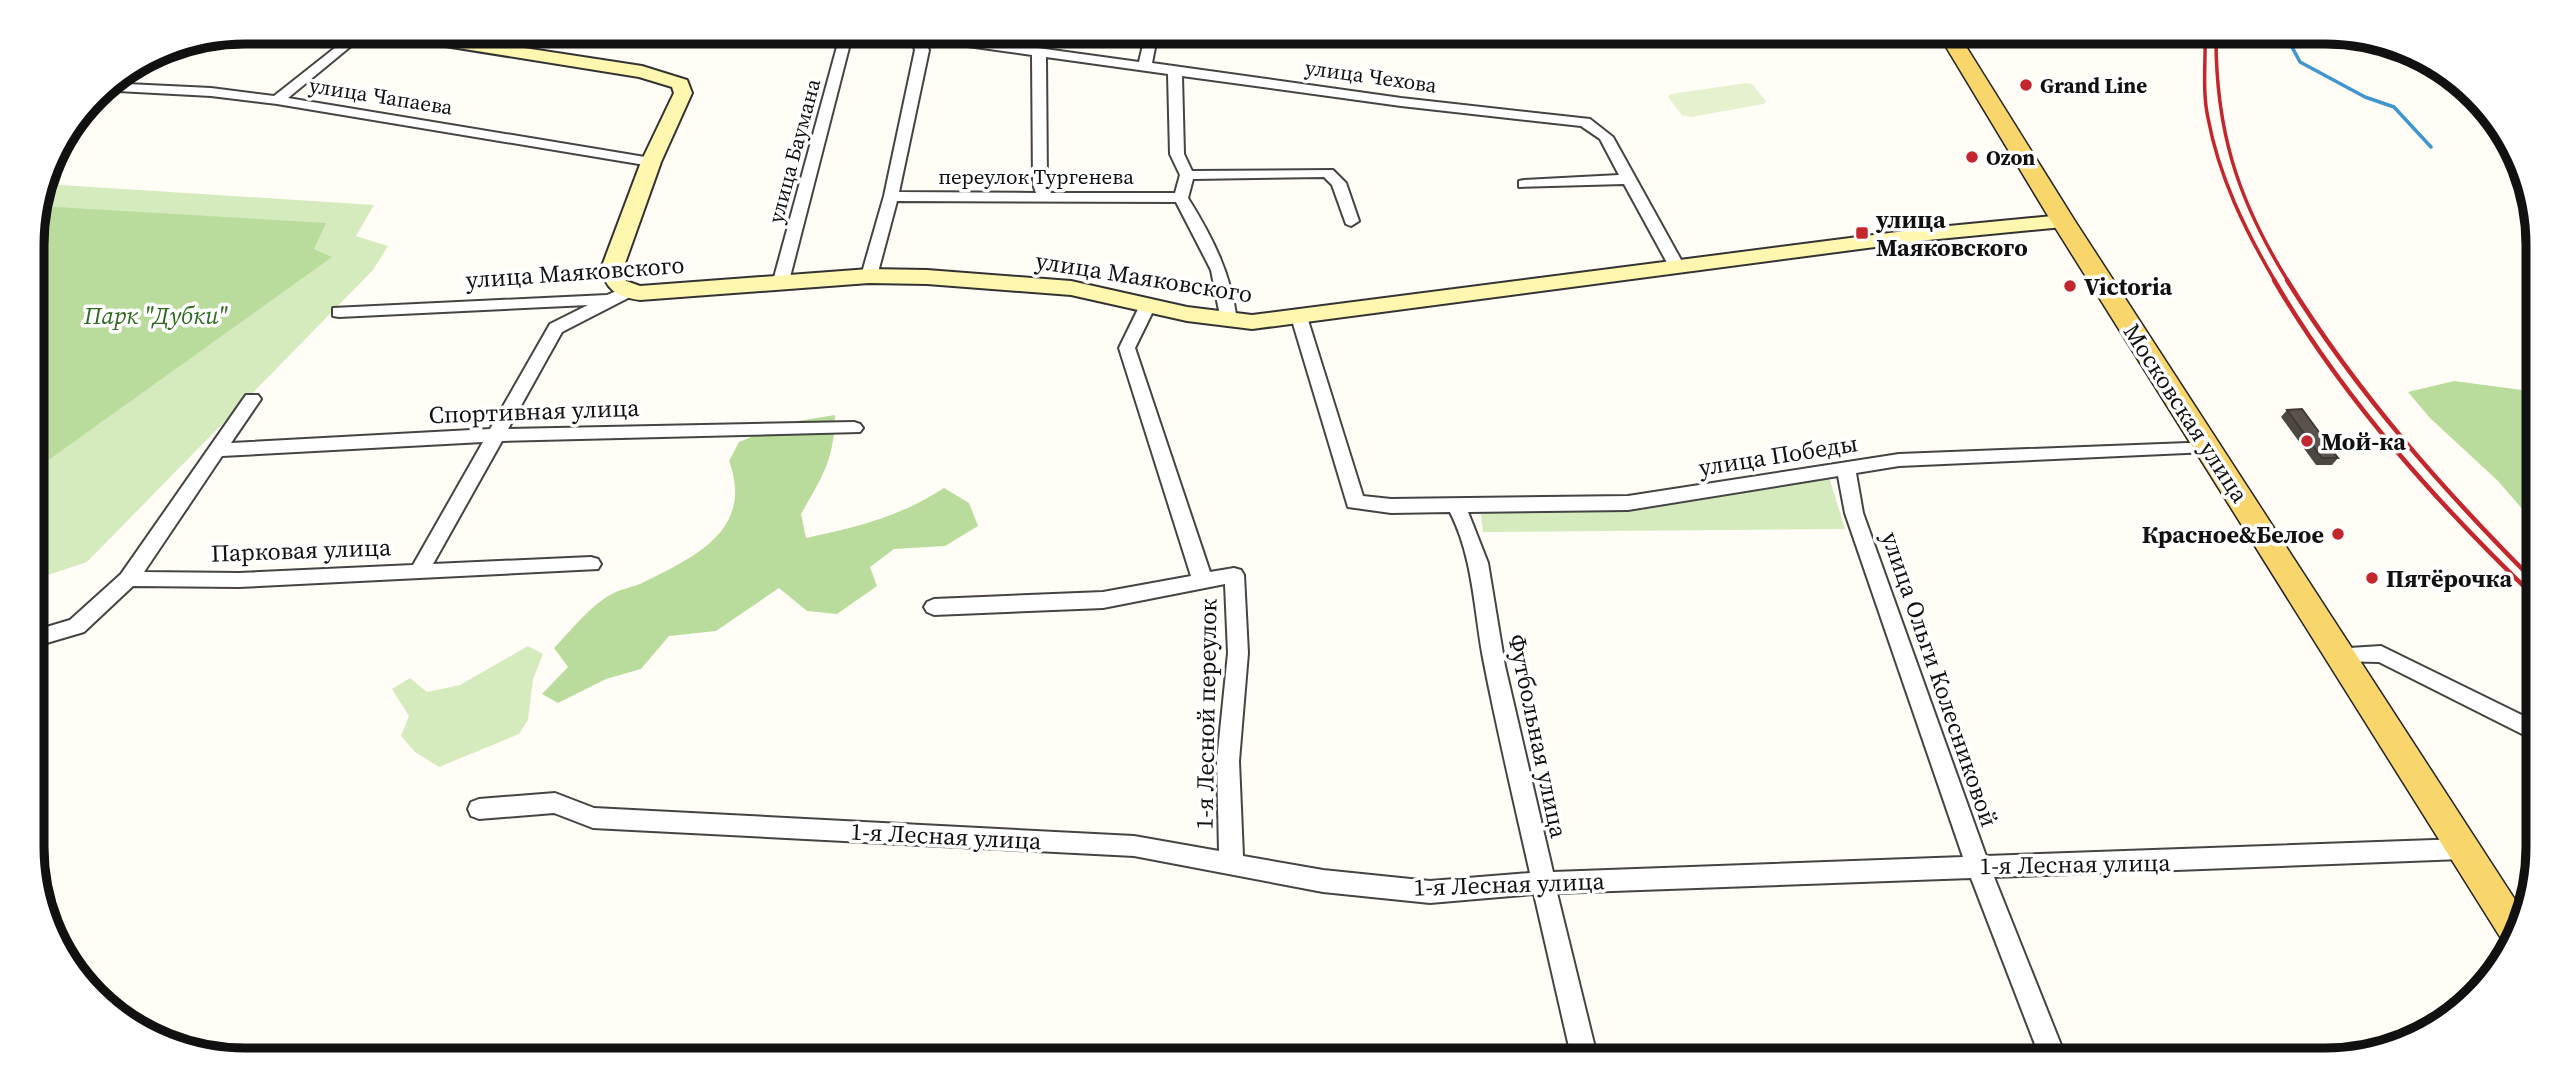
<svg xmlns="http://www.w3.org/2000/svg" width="2570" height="1092" viewBox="0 0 2570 1092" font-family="'Source Serif 4',serif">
	<rect width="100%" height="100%" fill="#fffdf5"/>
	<path fill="#d5ebbd" d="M 45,184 L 374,205 L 356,236 L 388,246 L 373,270 L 87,562 L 33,580 L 32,230 Z
		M 1829,477 L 1845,529 L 1483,532 L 1480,508 L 1633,507 Z
		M 528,646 L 543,654 L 533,679 L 528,720 L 519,734 L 439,767 L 415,752 L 401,736 L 409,716 L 392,689 L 410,678 L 427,692 L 460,685 Z"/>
	<path fill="#b9dc9c" d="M 39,206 L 326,223 L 314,249 L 332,257 L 33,471 L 32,230 Z
		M 2454,381 L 2537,392 L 2538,527 L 2498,481 L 2430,418 L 2408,392 Z
		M 835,415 C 834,461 823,475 801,514 L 806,538 C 860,526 897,518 944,488 L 969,503 L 978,526 L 945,546 L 894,549 L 870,567 L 877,586 L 837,614 L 807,611 L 779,588 L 716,631 L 669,636 L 641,669 L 606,679 L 558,703 L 542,694 L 568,667 L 554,648 C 571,631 591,604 614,593 C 623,588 635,587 644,582 C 697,556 754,529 729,461 L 739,442 L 785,423 Z"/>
	<path fill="#e6f2cf" d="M 1746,83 L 1752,84 L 1766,101 L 1764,104 L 1691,117 L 1682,115 L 1668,97 L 1671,94 Z"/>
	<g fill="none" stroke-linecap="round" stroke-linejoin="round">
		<path stroke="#3f96cf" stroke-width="3.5" d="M 2284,32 L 2300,62 L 2365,97 L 2394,107 L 2431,147"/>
		<defs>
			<path id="street" d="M 355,32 L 368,32 L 288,98 L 651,158 L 658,162 L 651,166 L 277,104 L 211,96 L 99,90 L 106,83 L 211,88 L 274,96 Z
				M 841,32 L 853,32 L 789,281 L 781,286 L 773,281 Z
				M 890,32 L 921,32 L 1139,62 L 1146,32 L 1158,32 L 1152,63 L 1401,98 L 1590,119 L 1613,137 L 1685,267 L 1683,270 L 1671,270 L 1624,184 L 1519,187 L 1519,181 L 1524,180 L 1619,175 L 1600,139 L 1581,126 L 1401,106 L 1182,76 L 1184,154 L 1192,171 L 1333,170 L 1346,183 L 1359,221 L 1351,226 L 1346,224 L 1332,185 L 1324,177 L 1193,179 L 1188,198 C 1213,238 1231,274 1237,321 L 1235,325 L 1229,326 L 1221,321 L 1211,270 L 1176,202 L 897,201 L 877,276 L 875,279 L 863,279 L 861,276 L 884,196 L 915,50 L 911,38 ZM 924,40 L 1032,55 L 1033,184 L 1036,193 L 899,192 L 929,50 ZM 1046,57 L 1168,74 L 1170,154 L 1180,175 L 1175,193 L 1051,193 L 1047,184 Z
				M 626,287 L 632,288 L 632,296 L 562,332 L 508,429 L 854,422 L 860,424 L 863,428 L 860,432 L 502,441 L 433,564 L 591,557 L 598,559 L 601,564 L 598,569 L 239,587 L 133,586 L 84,632 L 33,647 L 33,631 L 70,620 L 121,574 L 246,395 L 258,395 L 261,399 L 231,443 L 490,429 L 550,324 L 588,305 L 339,317 L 333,316 L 333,308 L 607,295 ZM 483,442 L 413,565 L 239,573 L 144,572 L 222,456 Z
				M 1148,300 L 1156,305 L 1135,348 L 1210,572 L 1234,568 L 1241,570 L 1244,575 L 1248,653 L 1239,761 L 1243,856 L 1323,870 L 1430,881 L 1530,873 C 1514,802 1497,730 1483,658 C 1474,609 1473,557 1450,512 L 1391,513 L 1348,507 L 1291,317 L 1299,312 L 1307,317 L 1363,496 L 1391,499 L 1628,496 L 1899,454 L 2214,442 L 2217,446 L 2208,452 L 1899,466 L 1856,473 L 1863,513 L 1986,856 L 2462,839 L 2470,842 L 2473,849 L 2470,856 L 2462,859 L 1994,877 L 2067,1060 L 2041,1060 L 1971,878 L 1557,893 L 1598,1060 L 1572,1060 L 1534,894 L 1430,903 L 1323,892 L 1134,856 L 593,828 L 554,813 L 479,819 L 471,816 L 468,809 L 471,802 L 479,799 L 555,793 L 594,808 L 1134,836 L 1219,851 L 1217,761 L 1228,653 L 1225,584 L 1103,608 L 934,615 L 927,612 L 924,607 L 927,602 L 934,599 L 1103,592 L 1191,576 L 1119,348 L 1140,305 ZM 1838,476 L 1845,513 L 1963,857 L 1553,872 L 1505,666 L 1488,563 L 1468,512 L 1628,510 Z
				M 2381,646 L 2538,723 L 2538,742 L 2379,662 L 2333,661 L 2330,655 L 2333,649 Z"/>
			<path id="secondary" d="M 380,32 L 420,32 L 642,66 L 687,80 L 692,93 L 661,162 L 624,266 L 626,281 L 640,286 L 869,269 L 927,270 L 1071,281 L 1187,307 L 1252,315 L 1928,228 L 2063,215 L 2073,221 L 2063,227 L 1928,240 L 1252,329 L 1187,321 L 1071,295 L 927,284 L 869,283 L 640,300 C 618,297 604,290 602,266 L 641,162 L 674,93 L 672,87 L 639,77 L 389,37 Z"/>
			<path id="primary" d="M 1937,32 L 1957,32 L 2075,221 L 2525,915 L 2522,929 L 2507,948 L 2051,221 Z"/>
		</defs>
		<use href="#street" stroke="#444" stroke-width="4"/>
		<use href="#secondary" stroke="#333" stroke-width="4"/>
		<use href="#primary" stroke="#222" stroke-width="3"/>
		<use href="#street" fill="#fff" fill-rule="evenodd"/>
		<use href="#secondary" fill="#fff6b0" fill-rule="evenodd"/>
		<use href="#primary" fill="#f9d66b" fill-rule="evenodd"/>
		<path stroke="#c4262e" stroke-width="3.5" d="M 2205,32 C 2206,60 2202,91 2208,118 C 2219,177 2245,230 2275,281
			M 2216,32 C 2215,129 2237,199 2288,281"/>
		<path stroke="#c4262e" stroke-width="4.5" d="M 2274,280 C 2344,400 2438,504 2538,600
			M 2287,280 C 2357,393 2444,491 2538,585"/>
	</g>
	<path fill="#4d4742" d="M 2287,410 L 2338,458 L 2332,465 L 2316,465 L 2281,417 Z"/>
	<path fill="#5a524d" stroke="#3f3936" stroke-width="2" d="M 2302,409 L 2338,458 L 2322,458 L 2287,410 Z"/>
	<g fill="#c4262e" stroke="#fff" stroke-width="2.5">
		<circle cx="2026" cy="85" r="7"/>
		<circle cx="1972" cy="157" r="7"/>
		<rect x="1855" y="226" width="14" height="14" rx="3.5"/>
		<circle cx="2070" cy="286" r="7"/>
		<circle cx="2307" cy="441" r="7"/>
		<circle cx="2338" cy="534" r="7"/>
		<circle cx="2372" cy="578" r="7"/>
	</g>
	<g text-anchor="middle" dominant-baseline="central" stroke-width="7" stroke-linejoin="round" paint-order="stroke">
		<g font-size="21" fill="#111" stroke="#fff">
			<text transform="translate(1371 76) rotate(8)">улица Чехова</text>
			<text transform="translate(381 96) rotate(9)">улица Чапаева</text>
			<text transform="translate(794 151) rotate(-75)">улица Баумана</text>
			<text x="1036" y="176">переулок Тургенева</text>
		</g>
		<g font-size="21" font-weight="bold" fill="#111" stroke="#fff" text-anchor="start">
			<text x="2040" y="85">Grand Line</text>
			<text x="1986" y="157">Ozon</text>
		</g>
		<g font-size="24" font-weight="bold" fill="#111" stroke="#fff" text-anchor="start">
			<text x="1876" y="219">улица<tspan x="1876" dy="28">Маяковского</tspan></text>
			<text x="2084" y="286">Victoria</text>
			<text x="2321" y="441">Мой-ка</text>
			<text x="2324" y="534" text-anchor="end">Красное&amp;Белое</text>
			<text x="2386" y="578">Пятёрочка</text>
		</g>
		<g font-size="24" fill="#111" stroke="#fff">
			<text transform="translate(575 272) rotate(-4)">улица Маяковского</text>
			<text transform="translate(1144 277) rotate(9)">улица Маяковского</text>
			<text transform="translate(534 411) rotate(-2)">Спортивная улица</text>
			<text transform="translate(2186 413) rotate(57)">Московская улица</text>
			<text transform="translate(1778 455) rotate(-9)">улица Победы</text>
			<text transform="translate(301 550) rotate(-2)">Парковая улица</text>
			<text transform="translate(1940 679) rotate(71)">улица Ольги Колесниковой</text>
			<text transform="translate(1206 714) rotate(-89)">1-я Лесной переулок</text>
			<text transform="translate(1538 736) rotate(78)">Футбольная улица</text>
			<text transform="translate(946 836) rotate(3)">1-я Лесная улица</text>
			<text transform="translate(2075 864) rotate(-1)">1-я Лесная улица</text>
			<text transform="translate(1509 884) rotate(-2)">1-я Лесная улица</text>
		</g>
		<g font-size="24" font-style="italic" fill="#2f6b1f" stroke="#fff">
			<text x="156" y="315">Парк "Дубки"</text>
		</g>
	</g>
	<path d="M0 0H2570V1092H0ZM245 44H2325A201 201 0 0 1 2526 245V847A201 201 0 0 1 2325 1048H245A201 201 0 0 1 44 847V245A201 201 0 0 1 245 44Z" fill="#fff" fill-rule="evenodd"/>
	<path fill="none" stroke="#111" stroke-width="9" d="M245 44H2325A201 201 0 0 1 2526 245V847A201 201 0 0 1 2325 1048H245A201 201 0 0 1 44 847V245A201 201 0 0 1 245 44Z"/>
</svg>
